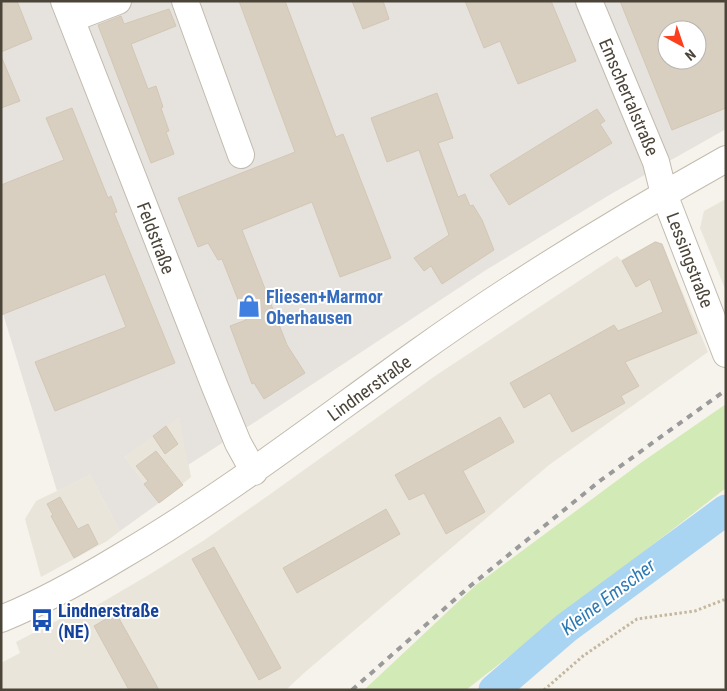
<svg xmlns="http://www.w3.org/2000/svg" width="727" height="691" viewBox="0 0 727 691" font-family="'Roboto Condensed',sans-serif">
	<rect width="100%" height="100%" fill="#f6f3ec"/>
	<path fill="#eae5da" d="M 726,199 L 726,291 L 700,228 L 704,211 Z
		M 656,241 L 662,244 L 708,352 L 549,465 L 304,673 L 286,690 L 1,690 L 1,663 L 20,653 L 16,642 L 70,614 L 71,616 L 79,610 L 82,614 L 147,576 L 203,541 L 269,495 L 438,374 L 600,267 L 617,256 L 621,260 Z
		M 179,416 L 191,477 L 159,503 L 125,457 Z
		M 90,475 L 120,531 L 107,541 L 41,577 L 25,519 L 36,501 Z"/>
	<path fill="#e6e2dd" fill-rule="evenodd" d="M 1,1 L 726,1 L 726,129 L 611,194 L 486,270 L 255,422 L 188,465 L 179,417 L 125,457 L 159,503 L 120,531 L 90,475 L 57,491 L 1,307 ZM 667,30 L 697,30 L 697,60 L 667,60 Z"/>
	<path fill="#d2eab5" d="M 726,404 L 726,488 L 466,690 L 364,690 L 476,585 L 642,462 Z"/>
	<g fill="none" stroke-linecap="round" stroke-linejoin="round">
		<path stroke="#a9d4f2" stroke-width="31" d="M 494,690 L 566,628 L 726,510"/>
	</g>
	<path fill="#d8cfc1" stroke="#d3c7b4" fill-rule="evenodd" d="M 1,1 L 17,1 L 32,39 L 1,52 Z
		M 239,1 L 285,1 L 336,137 L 343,134 L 391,258 L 340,277 L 312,202 L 242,230 L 287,345 L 305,373 L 264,399 L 254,383 L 252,384 L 230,326 L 246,320 L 222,259 L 218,260 L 208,243 L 198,247 L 178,198 L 295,152 Z
		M 352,1 L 383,1 L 389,19 L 363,29 Z
		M 465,1 L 551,1 L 576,61 L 518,84 L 500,41 L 484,48 Z
		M 620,1 L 726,1 L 726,108 L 672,130 ZM 667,30 L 697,30 L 697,60 L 667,60 Z
		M 169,9 L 176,26 L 131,44 L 148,89 L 156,86 L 163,107 L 161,108 L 169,131 L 166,132 L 174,154 L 151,163 L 98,25 L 121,16 L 124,24 Z
		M 1,56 L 20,101 L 1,108 Z
		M 437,93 L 453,138 L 438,143 L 458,197 L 465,194 L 470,206 L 473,205 L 482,220 L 494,250 L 442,284 L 431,266 L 424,271 L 414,258 L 449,235 L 419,150 L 387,162 L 371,118 Z
		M 72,108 L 108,198 L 111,196 L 117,212 L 114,213 L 175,363 L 55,411 L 35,362 L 126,327 L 105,274 L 1,315 L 1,185 L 64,160 L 46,118 Z
		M 597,109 L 605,121 L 600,124 L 612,143 L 509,205 L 490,175 Z
		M 655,242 L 662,244 L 697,333 L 625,362 L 639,386 L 621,396 L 625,403 L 572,432 L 550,393 L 524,408 L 510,383 L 614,325 L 618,331 L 663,312 L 650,279 L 636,287 L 622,261 Z
		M 500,417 L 514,442 L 463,471 L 485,512 L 446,534 L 424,493 L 409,500 L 395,475 Z
		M 166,426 L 178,444 L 165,454 L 153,436 Z
		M 156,451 L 183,485 L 159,503 L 144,484 L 148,481 L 136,466 Z
		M 60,497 L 78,529 L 88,524 L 98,544 L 74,558 L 51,516 L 53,515 L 47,504 Z
		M 386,509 L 400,534 L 297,593 L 283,568 Z
		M 214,547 L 281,668 L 259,680 L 192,559 Z
		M 116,613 L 159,690 L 129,690 L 94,626 Z"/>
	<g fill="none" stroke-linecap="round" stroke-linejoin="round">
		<defs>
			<path id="minor" d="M 64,1 L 215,387 L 238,443 L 254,472
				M 185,1 L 241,155
				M 589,1 L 656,162 L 664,194 L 726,354
				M 71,19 L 118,1
				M 1,619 C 43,602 82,580 120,557 C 223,497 317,424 415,354 C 514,283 619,219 726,159"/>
		</defs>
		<use href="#minor" stroke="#c2bbae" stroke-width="28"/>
		<path stroke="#c4b79f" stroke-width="3" stroke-dasharray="2.5 2.5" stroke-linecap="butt" d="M 544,690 L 583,656 L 637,619 L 695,611 L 726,599"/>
		<use href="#minor" stroke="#fff" stroke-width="26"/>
		<path stroke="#9a9a9a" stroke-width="4" stroke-dasharray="6 6" stroke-linecap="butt" d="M 352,690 L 469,587 L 601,480 L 726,390"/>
	</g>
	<defs>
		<symbol id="shop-bare" viewBox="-9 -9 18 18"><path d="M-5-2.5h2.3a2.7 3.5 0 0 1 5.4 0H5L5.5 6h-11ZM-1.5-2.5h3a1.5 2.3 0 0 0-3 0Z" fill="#3f7fe0" stroke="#fff" stroke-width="2.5" paint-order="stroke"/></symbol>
		<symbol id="bus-bare" viewBox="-9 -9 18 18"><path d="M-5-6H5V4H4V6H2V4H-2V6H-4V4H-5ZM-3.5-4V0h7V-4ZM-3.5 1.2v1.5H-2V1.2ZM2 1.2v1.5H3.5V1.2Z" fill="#1a4fb4" stroke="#fff" stroke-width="2.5" paint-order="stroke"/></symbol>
	</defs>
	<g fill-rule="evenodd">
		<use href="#shop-bare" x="233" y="290" width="32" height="32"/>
		<use href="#bus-bare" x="26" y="604" width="32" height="32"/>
	</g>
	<g text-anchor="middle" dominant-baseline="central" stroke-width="4" stroke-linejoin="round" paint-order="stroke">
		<g font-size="18" fill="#4b4439" stroke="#fff">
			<text transform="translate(629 97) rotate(67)">Emschertalstraße</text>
			<text transform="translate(156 238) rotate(69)">Feldstraße</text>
			<text transform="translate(690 260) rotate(69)">Lessingstraße</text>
			<text transform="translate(369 388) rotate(-36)">Lindnerstraße</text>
		</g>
		<g font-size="18" font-weight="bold" fill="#366cbe" stroke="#fff" text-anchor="start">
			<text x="266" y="296">Fliesen+Marmor<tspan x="266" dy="21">Oberhausen</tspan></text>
		</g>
		<g font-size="18" font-weight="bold" fill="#164399" stroke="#fff" text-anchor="start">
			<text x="58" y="610">Lindnerstraße<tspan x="58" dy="21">(NE)</tspan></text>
		</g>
		<g font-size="19" font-style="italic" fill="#2e7ab2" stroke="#fff">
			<text transform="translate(608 597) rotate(-37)">Kleine Emscher</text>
		</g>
	</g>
	<rect width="727" height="691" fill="none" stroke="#4b4439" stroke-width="5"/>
	<g transform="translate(682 45) rotate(140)"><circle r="24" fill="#ffffff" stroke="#b7b4b0"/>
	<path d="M0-4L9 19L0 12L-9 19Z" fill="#fc3f1d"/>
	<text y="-8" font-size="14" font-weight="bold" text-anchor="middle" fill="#4b4439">N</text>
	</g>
</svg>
